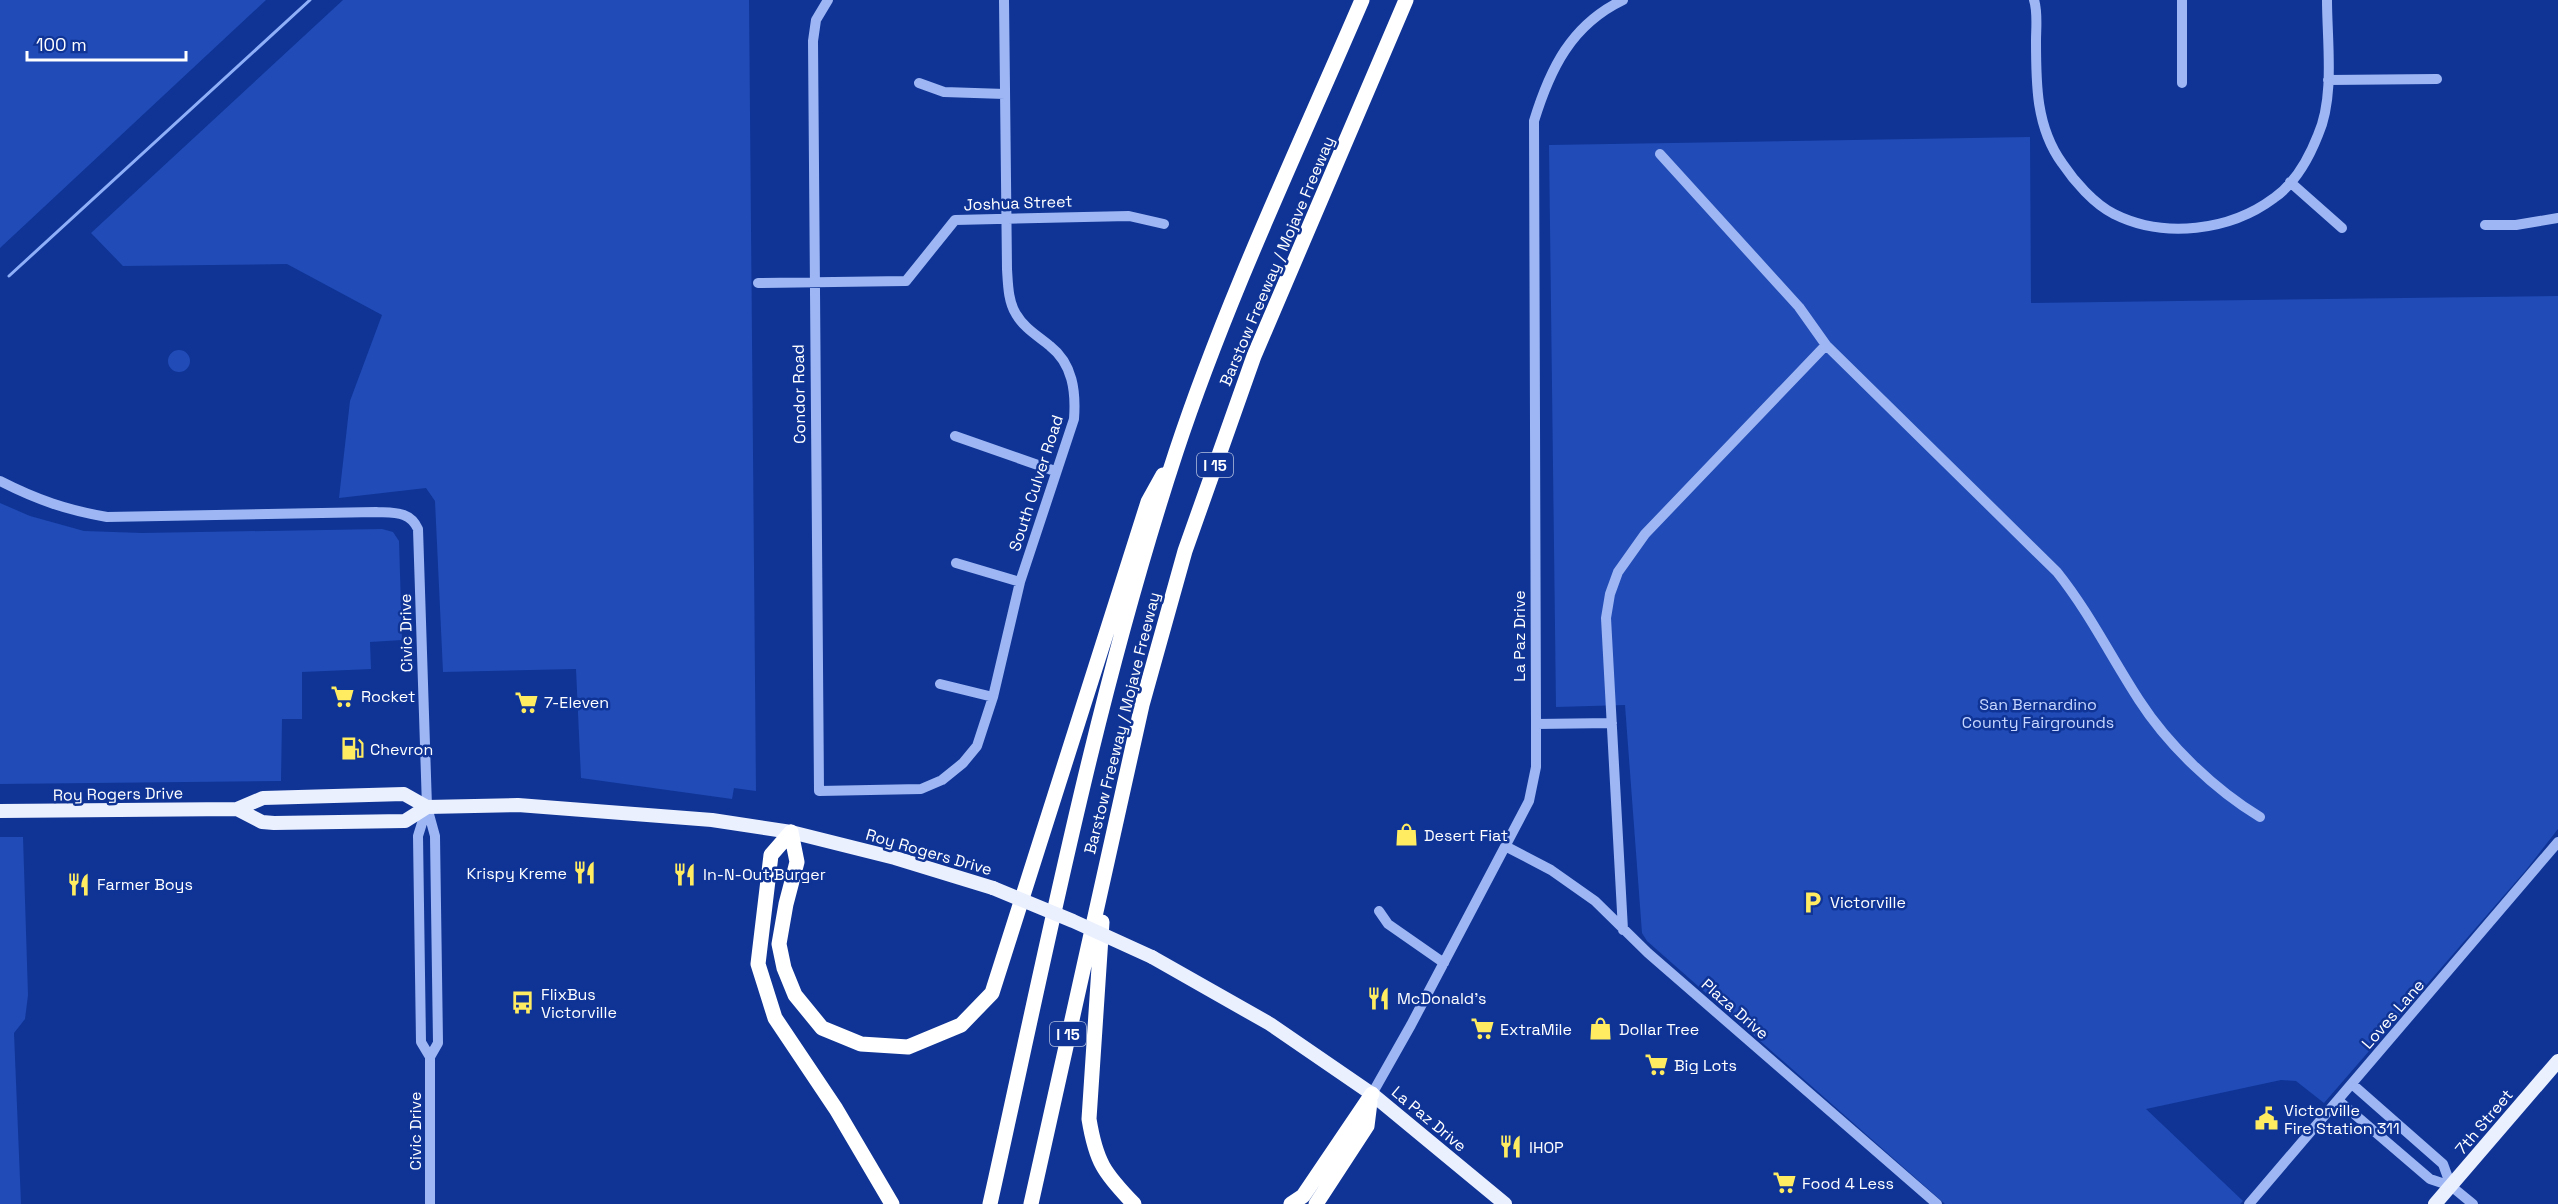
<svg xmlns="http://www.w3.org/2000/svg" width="2558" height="1204" viewBox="0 0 2558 1204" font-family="'Space Grotesk',sans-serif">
	<rect width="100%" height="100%" fill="#0f3496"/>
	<path fill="#214bb6" d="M 0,0 L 266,0 L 0,248 Z
		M 343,0 L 749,0 L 756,791 L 734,788 L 732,799 L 581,778 L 576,669 L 443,672 L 435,501 L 426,488 L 339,498 L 350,401 L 382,315 L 287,264 L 123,266 L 91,233 Z
		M 2030,137 L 2031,303 L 2558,296 L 2558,829 L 2526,870 L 2324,1103 L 2296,1081 L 2281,1080 L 2146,1109 L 2243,1201 L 2240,1204 L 1945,1204 L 1647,941 L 1642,933 L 1625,705 L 1556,707 L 1549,145 Z
		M168 361a11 11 0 1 1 22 0a11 11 0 1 1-22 0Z
		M 0,503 L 30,516 L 84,531 L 142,533 L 382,529 L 393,532 L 399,541 L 402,640 L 370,642 L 371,669 L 302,672 L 302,719 L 282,719 L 281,781 L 0,784 Z
		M 0,837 L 23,837 L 28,995 L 25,1019 L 14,1033 L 21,1204 L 0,1204 Z"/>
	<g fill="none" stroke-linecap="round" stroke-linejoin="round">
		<path stroke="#8faff8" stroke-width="3" d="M 9,276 L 310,0"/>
		<path stroke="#9eb7f4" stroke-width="10" d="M 828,0 L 816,20 L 813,41 L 819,791 L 921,789 L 942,780 L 963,763 L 977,746 L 993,697 L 1020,582 L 1074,419 C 1076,392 1073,364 1050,346 C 1038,336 1024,328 1016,314 C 1008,301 1008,284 1007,269 L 1004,0
			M 2034,0 C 2038,12 2036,28 2036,41 C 2036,84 2036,127 2062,163 C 2074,181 2094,204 2114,214 C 2164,239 2230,231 2274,198 C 2294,184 2309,158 2318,135 C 2335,97 2327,41 2327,0
			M 2182,0 L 2182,83
			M 2328,80 L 2437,79
			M 919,83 L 944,92 L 1005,94
			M 1660,154 L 1799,307 L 1826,345 L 2057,572 C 2089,612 2111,657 2139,700 C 2168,745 2215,790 2260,817
			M 2290,182 L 2342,228
			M 2485,225 L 2516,225 L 2558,218
			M 758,283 L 906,281 L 955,220 L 1129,216 L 1164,224
			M 955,436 L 1055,471
			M 0,481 C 37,500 67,510 107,517 L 376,512 C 395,513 410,511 418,529 L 427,807 L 435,836 L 438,1043 L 430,1057
			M 956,563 L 1020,582
			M 940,684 L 993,697
			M 1536,724 L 1612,723
			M 427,807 L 418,836 L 421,1042 L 430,1057 L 430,1204
			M 1507,847 L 1551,870 L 1595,901 L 1648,953 L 1937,1204
			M 1379,911 L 1388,924 L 1444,963
			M 1623,930 L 1606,618 L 1610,594 L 1618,572 L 1645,534 L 1826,345
			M 2352,1084 L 2443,1164 L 2451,1186
			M 1372,1094 L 1411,1025 L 1529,801 L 1536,767 L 1536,724 L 1534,121 C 1550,69 1571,25 1623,0
			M 2339,1101 L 2430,1179 L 2451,1186 L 2473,1204
			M 2249,1204 L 2558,842"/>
		<path stroke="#ebf0ff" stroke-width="14" d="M 237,809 L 262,822 L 274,823 L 405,821 L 427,807 L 518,805 L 712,820 L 791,832 L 895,858 L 993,888
			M 0,811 L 237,809 L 263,798 L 404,794 L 427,807
			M 1152,957 L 1270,1024 L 1372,1094 L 1505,1204
			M 2435,1204 L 2558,1061"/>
		<path stroke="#fff" stroke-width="15" d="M 791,832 L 797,862 L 786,904 L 779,944 L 784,968 L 795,995 L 822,1028 L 861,1044 L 908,1047 L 961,1025 L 992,993 L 1148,502 L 1163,475
			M 791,832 L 771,855 L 758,964 L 775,1018 L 836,1109 L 892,1204
			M 1102,922 L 1089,1119 C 1096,1162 1104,1173 1134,1204
			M 990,1204 C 1046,952 1095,698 1176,452 C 1227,298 1298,149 1362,0
			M 1031,1204 L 1142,705 L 1185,551 L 1254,356 L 1406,0
			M 1291,1204 L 1303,1196 L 1372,1094
			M 1316,1204 L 1367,1126 L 1370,1102"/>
		<path stroke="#ebf0ff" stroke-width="14" d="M 993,888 L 1073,921 L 1152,957"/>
	</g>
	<defs>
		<symbol id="supermarket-bare" viewBox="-9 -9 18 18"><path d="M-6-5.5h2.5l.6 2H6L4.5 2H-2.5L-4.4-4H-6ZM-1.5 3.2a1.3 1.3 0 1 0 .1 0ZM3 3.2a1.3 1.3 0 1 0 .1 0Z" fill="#ffec61" stroke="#0f3496" stroke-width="2.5" paint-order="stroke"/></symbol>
		<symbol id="fuel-bare" viewBox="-9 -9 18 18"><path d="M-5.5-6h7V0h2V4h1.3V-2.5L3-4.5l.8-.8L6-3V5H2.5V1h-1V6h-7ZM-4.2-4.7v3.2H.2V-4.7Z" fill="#ffec61" stroke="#0f3496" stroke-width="2.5" paint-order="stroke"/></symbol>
		<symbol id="shop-bare" viewBox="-9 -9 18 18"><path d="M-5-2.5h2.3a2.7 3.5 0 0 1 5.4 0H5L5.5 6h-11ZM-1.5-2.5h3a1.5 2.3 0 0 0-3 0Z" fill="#ffec61" stroke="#0f3496" stroke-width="2.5" paint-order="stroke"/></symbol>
		<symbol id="restaurant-bare" viewBox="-9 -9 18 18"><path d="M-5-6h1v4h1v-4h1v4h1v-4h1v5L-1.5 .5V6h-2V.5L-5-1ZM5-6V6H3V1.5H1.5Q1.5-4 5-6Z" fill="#ffec61" stroke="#0f3496" stroke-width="2.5" paint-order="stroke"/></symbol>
		<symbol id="parking-bare" viewBox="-9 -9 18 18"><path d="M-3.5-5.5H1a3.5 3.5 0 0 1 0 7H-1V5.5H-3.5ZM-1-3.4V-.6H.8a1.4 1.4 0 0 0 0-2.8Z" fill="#ffec61" stroke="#0f3496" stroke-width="2.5" paint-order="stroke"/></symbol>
		<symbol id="bus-bare" viewBox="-9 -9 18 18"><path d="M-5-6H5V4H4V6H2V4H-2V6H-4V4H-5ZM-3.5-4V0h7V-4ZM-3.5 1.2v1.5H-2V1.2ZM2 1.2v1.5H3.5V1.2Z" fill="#ffec61" stroke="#0f3496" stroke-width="2.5" paint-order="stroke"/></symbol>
		<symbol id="civic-bare" viewBox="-9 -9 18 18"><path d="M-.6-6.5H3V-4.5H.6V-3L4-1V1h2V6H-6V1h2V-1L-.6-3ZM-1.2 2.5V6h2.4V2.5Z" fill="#ffec61" stroke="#0f3496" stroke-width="2.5" paint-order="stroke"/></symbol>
	</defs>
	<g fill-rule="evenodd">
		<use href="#supermarket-bare" x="326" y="680" width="33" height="33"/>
		<use href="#supermarket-bare" x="510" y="686" width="33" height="33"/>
		<use href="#fuel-bare" x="336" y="732" width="33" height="33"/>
		<use href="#shop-bare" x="1390" y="818" width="33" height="33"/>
		<use href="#restaurant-bare" x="568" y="856" width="33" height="33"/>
		<use href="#restaurant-bare" x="668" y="858" width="33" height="33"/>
		<use href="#restaurant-bare" x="62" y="868" width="33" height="33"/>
		<use href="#parking-bare" x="1796" y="886" width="33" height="33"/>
		<use href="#restaurant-bare" x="1362" y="982" width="33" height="33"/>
		<use href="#bus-bare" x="506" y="986" width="33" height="33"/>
		<use href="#supermarket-bare" x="1466" y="1012" width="33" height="33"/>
		<use href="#shop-bare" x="1584" y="1012" width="33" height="33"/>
		<use href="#supermarket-bare" x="1640" y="1048" width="33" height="33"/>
		<use href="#civic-bare" x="2250" y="1102" width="33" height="33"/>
		<use href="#restaurant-bare" x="1494" y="1130" width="33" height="33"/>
		<use href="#supermarket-bare" x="1768" y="1166" width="33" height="33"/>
	</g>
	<g text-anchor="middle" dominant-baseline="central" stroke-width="5" stroke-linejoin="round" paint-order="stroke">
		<g fill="#0f3496" stroke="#b7c2e0" stroke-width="1.5">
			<rect x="1197" y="453" width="36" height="24" rx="4.5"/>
			<rect x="1050" y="1022" width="36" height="24" rx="4.5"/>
		</g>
		<g font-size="15" font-weight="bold" fill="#fff">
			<text x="1215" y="465">I 15</text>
			<text x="1068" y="1034">I 15</text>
		</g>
		<g font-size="16" fill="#fff" stroke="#0f3496">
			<text transform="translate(1018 203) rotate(-2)">Joshua Street</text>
			<text transform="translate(1277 261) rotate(-67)">Barstow Freeway / Mojave Freeway</text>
			<text transform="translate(799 394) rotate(-91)">Condor Road</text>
			<text transform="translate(1036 483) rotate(-72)">South Culver Road</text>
			<text transform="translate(406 633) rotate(-91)">Civic Drive</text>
			<text transform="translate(1519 636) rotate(-90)">La Paz Drive</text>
			<text transform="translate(1122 723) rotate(-76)">Barstow Freeway / Mojave Freeway</text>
			<text transform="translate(118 794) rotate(-1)">Roy Rogers Drive</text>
			<text transform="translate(929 852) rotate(16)">Roy Rogers Drive</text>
			<text transform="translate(1735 1009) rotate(41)">Plaza Drive</text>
			<text transform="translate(2393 1014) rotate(-49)">Loves Lane</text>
			<text transform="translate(1429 1119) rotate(40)">La Paz Drive</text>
			<text transform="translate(2484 1122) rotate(-50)">7th Street</text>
			<text transform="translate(415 1131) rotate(-90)">Civic Drive</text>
		</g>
		<g font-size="16" fill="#fff" stroke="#0f3496" text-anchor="start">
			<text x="361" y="696">Rocket</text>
			<text x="544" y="702">7-Eleven</text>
			<text x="370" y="749">Chevron</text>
			<text x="1424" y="835">Desert Fiat</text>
			<text x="567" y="873" text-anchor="end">Krispy Kreme</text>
			<text x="703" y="874">In-N-Out Burger</text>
			<text x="97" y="884">Farmer Boys</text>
			<text x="1830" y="902">Victorville</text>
			<text x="541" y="994">FlixBus<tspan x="541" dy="18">Victorville</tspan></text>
			<text x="1397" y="998">McDonald's</text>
			<text x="1500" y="1029">ExtraMile</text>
			<text x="1619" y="1029">Dollar Tree</text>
			<text x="1674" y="1065">Big Lots</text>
			<text x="2284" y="1110">Victorville<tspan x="2284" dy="18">Fire Station 311</tspan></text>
			<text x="1529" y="1147">IHOP</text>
			<text x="1802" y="1183">Food 4 Less</text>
		</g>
		<g font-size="16" fill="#c6d6fe" stroke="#0f3496">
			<text x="2038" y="704">San Bernardino<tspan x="2038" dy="18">County Fairgrounds</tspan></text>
		</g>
	</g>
	<path d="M27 51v9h159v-9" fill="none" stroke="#ffffff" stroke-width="3"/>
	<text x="36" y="51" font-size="18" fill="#ffffff" stroke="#0f3496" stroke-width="4.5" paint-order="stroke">100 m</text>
</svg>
